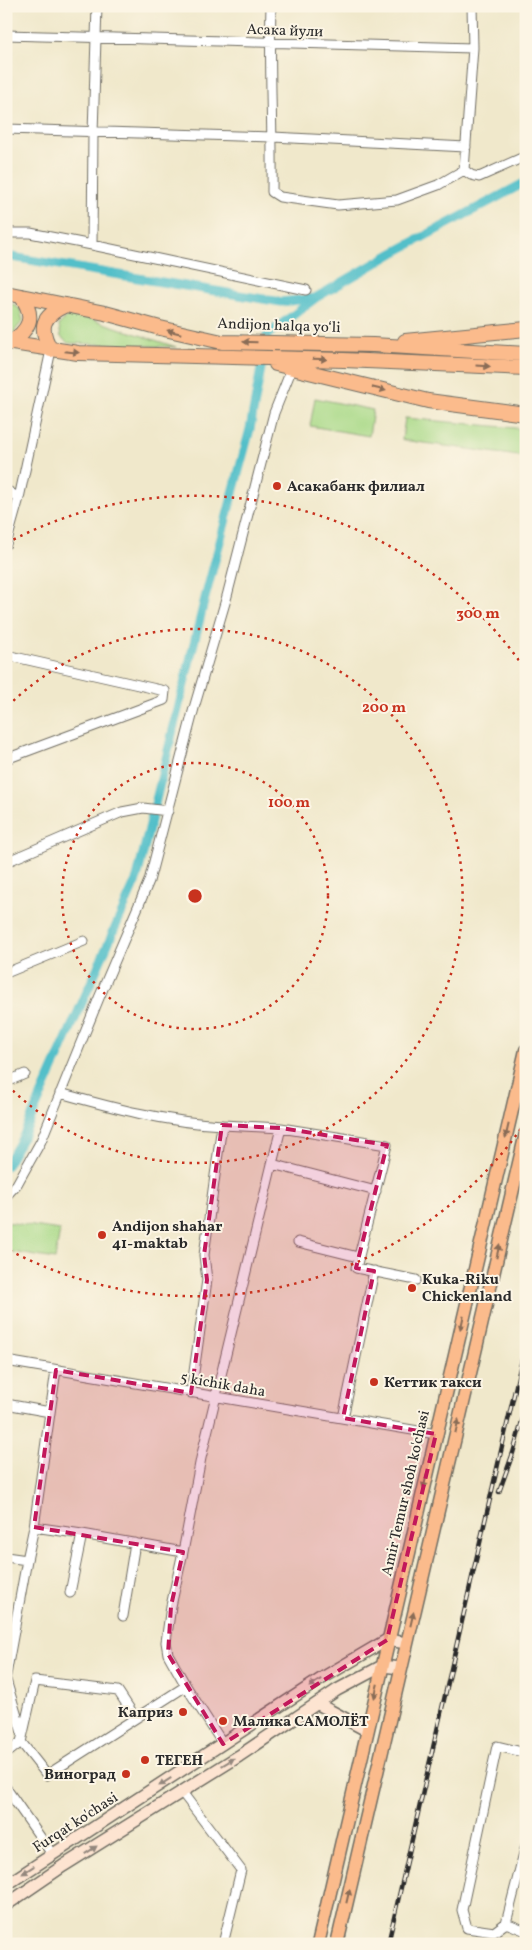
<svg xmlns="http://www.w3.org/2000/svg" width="532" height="1950" viewBox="0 0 532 1950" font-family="Vollkorn,serif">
  <rect width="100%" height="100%" fill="#fcf5e5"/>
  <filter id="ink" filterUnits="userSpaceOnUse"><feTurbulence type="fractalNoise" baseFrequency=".02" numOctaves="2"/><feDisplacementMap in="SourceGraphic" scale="10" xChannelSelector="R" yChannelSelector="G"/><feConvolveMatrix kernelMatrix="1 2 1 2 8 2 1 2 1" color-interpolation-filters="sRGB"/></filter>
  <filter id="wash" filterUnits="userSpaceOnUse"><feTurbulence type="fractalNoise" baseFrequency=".0096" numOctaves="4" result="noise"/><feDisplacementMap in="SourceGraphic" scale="20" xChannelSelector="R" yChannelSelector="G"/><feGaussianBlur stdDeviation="1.12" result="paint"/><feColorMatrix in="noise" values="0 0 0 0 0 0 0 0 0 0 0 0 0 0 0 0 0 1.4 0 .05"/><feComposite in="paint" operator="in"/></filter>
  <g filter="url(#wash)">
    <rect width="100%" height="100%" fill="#f0e8cb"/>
    <path fill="#a8d987" stroke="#6a8259" d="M6,304h7l7,5 3,12 -11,13h-6z
      M76,314l100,33 -108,-4 -7,-6 -2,-12 9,-10z
      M315,398l58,12 -4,26 -59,-10z
      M405,418l121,11v28l-124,-17z
      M6,1222l54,8 -5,29 -49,-8z"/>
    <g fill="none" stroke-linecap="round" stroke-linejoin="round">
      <path stroke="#52bfc9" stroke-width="9" d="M6,256l275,46 34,-4
        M6,1166l17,-29 114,-259 68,-280 45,-169 17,-94 50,-38 76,-44 133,-71"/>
    </g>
  </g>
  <g filter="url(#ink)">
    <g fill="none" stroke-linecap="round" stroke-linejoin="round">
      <defs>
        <path id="minor" d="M271,6c-2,62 2,124 1,186l8,5 58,8 59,-5 41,-15 26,-15
          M472,6l1,42
          M6,35l467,13 -9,122 7,5 8,2 47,-21
          M6,129l267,8 193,10
          M6,233h24l62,12 214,45
          M92,245l1,-112 4,-127
          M6,490l13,8
          M6,544l13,-46 32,-148
          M6,655l159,36 -1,9 -158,59
          M6,862l116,-50 21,-4 25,3
          M6,973l78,-32
          M6,1082l19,-8
          M60,1093c53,15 106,29 162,32
          M281,1128l-9,36 104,27
          M6,1196l11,-12 24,-43 58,-143 50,-117 45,-173 33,-112 47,-183 18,-45
          M298,1242l60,15
          M6,1361l430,73
          M191,1393l16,-113 -3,-25 18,-130 59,3 106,17 -31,123 60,12
          M6,1404l44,8
          M343,1418l31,-147
          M34,1527l22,-157
          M6,1557l21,3 7,-33 48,7 101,18
          M70,1593l12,-59
          M123,1616l12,-73
          M6,1675l21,-115
          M6,1680l16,53
          M21,1742l26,33 139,-89
          M223,1744l-37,-58 -18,-32 -2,-12 5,-36 12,-54 18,-94 71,-294
          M526,1753l-29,-7 -35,164 5,18 27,4 12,-9 20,-78
          M6,1754l15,-12 14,-61 83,10 17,26
          M6,1788l46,66
          M181,1791l60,79 -18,74
          M506,1923l20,8"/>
        <path id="secondary" d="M318,1704l48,26
          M6,1885l318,-208 63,-37 20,3
          M6,1905l57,-39 176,-110 98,-66 45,-24 19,2"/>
        <path id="primary" d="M318,1944l208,-894
          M337,1944l189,-811"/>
        <path id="trunk" d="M6,293l99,20 55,15 62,14 151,3 153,9
          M405,341l121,-12
          M6,342l72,11 266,7 182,8
          M9,343c21,-13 27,-26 12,-47
          M51,350c-13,-23 -9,-34 15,-45
          M276,364l152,37 98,13"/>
      </defs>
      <use href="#minor" stroke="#706d63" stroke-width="11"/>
      <use href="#secondary" stroke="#706d63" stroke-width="14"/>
      <use href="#primary" stroke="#706d63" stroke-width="15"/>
      <use href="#trunk" stroke="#706d63" stroke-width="16"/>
      <use href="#minor" stroke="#fff" stroke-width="9"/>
      <use href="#secondary" stroke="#fde4d1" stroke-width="11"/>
      <use href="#primary" stroke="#fbbb8c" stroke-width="12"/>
      <use href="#trunk" stroke="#fbbb8c" stroke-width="14"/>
      <defs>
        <path id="rail" d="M499,1492l14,-39 13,-46
          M388,1944l138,-602"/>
      </defs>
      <use href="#rail" stroke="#2b2b2b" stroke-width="4.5"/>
      <use href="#rail" stroke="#fcf5e5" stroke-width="2.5" stroke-dasharray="8" stroke-linecap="butt"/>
    </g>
    <defs><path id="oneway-solid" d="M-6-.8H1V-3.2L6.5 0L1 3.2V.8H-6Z" transform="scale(1.25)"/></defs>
    <g fill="#896c57">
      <use href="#oneway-solid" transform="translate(174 332) rotate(-166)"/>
      <use href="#oneway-solid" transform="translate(250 342) rotate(-179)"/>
      <use href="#oneway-solid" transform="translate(72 352) rotate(6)"/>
      <use href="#oneway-solid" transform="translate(320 359) rotate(2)"/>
      <use href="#oneway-solid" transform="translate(483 366) rotate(3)"/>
      <use href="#oneway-solid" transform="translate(379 389) rotate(14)"/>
      <use href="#oneway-solid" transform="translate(507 1131) rotate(103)"/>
      <use href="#oneway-solid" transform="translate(498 1251) rotate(-77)"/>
      <use href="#oneway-solid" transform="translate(462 1323) rotate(103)"/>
      <use href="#oneway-solid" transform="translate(457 1426) rotate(-77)"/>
      <use href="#oneway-solid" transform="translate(425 1482) rotate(103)"/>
      <use href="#oneway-solid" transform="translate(412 1619) rotate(-77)"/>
      <use href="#oneway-solid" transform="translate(376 1691) rotate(104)"/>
      <use href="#oneway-solid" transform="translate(348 1896) rotate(-77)"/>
    </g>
    <g fill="#94887e">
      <use href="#oneway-solid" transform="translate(315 1683) rotate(146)"/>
      <use href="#oneway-solid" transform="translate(228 1762) rotate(-31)"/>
      <use href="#oneway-solid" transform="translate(165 1782) rotate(147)"/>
      <use href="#oneway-solid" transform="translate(91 1850) rotate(-33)"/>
      <use href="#oneway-solid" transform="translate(28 1870) rotate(146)"/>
    </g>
  </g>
  <path fill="#c2185b" fill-opacity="0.2" stroke="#c2185b" stroke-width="4" stroke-dasharray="10 6" stroke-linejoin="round" d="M222,1125l59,3 106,17 -31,123 18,3 -31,147 93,16 -49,206 -164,104 -55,-90 3,-48 12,-54 -149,-25 22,-157 135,23 16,-113 -3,-25z"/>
  <g fill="none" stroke="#c8321e" stroke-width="2.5" stroke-dasharray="2.5 5">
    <circle cx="195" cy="896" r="133"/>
    <path d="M8 706A267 267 0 1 1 8 1086"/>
    <path d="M525 1123A400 400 0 0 1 7 1249M7 543A400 400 0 0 1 525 669"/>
  </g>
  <g fill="#c8321e" stroke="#fcf5e5" stroke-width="2">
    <circle cx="277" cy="486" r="5"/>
    <circle cx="102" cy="1235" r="5"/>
    <circle cx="412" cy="1288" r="5"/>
    <circle cx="374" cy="1382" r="5"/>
    <circle cx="183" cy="1712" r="5"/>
    <circle cx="223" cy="1721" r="5"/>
    <circle cx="145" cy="1760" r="5"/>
    <circle cx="126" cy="1774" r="5"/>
  </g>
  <g text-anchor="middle" stroke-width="4" stroke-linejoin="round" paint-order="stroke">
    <g font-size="15" fill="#2b2b2b" stroke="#fcf5e5">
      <text transform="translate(285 30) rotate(2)" y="5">Асака йули</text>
      <text transform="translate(279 325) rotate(2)" y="5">Andijon halqa yo‘li</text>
      <text transform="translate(223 1384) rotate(10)" y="5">5 kichik daha</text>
      <text transform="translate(405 1493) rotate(-77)" y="5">Amir Temur shoh ko'chasi</text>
      <text transform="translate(75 1822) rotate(-33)" y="5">Furqat ko'chasi</text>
    </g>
    <g font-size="15" font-weight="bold" fill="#2b2b2b" stroke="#fcf5e5" text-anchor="start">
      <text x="287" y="491">Асакабанк филиал</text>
      <text x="112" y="1231">Andijon shahar<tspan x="112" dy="17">41-maktab</tspan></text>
      <text x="422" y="1284">Kuka-Riku<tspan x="422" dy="17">Chickenland</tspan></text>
      <text x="384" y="1387">Кеттик такси</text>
      <text x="173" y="1717" text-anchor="end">Каприз</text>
      <text x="233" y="1726">Малика САМОЛЁТ</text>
      <text x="155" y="1765">ТЕГЕН</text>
      <text x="116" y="1779" text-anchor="end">Виноград</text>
    </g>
  </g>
  <circle cx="195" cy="896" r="8" fill="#c8321e" stroke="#fcf5e5" stroke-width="2.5"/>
  <g font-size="15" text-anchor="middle" font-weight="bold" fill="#c8321e" stroke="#fcf5e5" stroke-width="4" stroke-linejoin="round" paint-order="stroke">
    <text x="478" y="618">300 m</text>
    <text x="384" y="712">200 m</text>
    <text x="289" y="807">100 m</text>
  </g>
  <rect width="532" height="1950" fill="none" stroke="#fcf5e5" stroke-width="25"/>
</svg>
